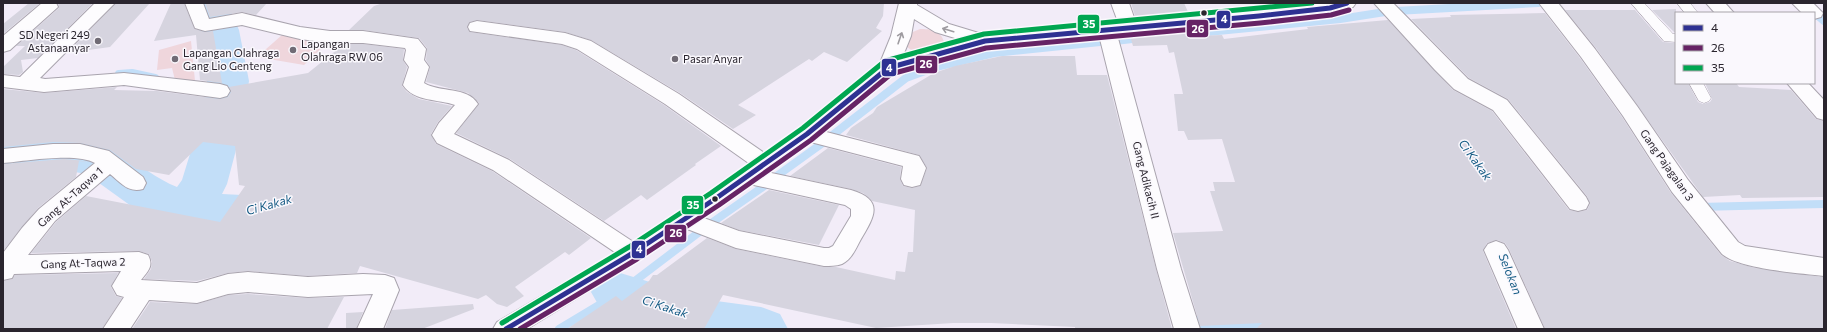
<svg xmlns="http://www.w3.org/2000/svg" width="1827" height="332" viewBox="0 0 1827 332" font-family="Commissioner,sans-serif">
  <rect width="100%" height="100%" fill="#f2ecf8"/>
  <path fill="#efd6dc" d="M920,29c10,0 21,1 24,13 -7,14 -28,14 -38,4l2,-12z
    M282,35l46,7 -24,23 -47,-8z
    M191,41l4,40 -12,2 -8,-3 -3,-12 -15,2 2,-20z"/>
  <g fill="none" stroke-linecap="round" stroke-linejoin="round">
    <path stroke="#c2def8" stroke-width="8" d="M1803,3l21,18
      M1396,11l142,-8
      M1187,34l153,-15 45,-7
      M1115,41l26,-3
      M119,74l13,-1 23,5
      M830,137l76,-59 30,-11 58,-14 106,-11
      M774,178l50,-36
      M1699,207l125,-3
      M710,224l57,-40
      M559,329l60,-36 83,-63"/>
    <path fill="#c2def8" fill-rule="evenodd" d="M189,3h38l12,27 10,51 -8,50 -14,53 -5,10 20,1 46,-12 17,5 7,12 -7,12 -63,19 -56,-5 -55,-20 -43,-31c-27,-9 -57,-4 -85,-1v-32c39,-3 83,-8 118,11 19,11 35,26 56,34l5,-7 15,-49 10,-50 -8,-51z
      M1276,268l18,6 8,14 -8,14 -37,27h-67l8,-15 60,-40z
      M617,272l92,28 52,7 19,7 8,15h-120l-69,-23 -8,-14 8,-14z"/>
  </g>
  <path fill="#d6d4df" d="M29,3h11l-37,31v-10z
    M58,3h35l-55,55 -17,2 2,12 -4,3 -16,-1v-7l22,-21h-9l43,-38z
    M116,3h34l-40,44 -43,6z
    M171,3h13l11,26 10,3 8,-1 9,52 -22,-3 -4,-45 -42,6z
    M205,3h62l-11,12 -14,-3 -32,5z
    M383,3h501l-1,13 -7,12 6,3 -35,31 -23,-10 -12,9 -3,-2 -71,46 18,10 -23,14 -53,-36 -89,-53 -26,-8 -88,-12 -7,2 -3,6 3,4 92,13 14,5 88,55 57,41 -26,18 1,1 -49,35 -6,-5 -37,26 -94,-62 -54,-26 23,-30 -11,-10 -42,-11 4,-15 -4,-7 1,-12 -8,-10 -56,-8h-14l25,-24z
    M1131,3h53l5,11 -53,5z
    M1676,9v23h-2l-22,-22z
    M1565,10h70l28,32 13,1v40h12l10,19 5,2 7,-2 2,-3 -7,-16h31l3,4 52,3 25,29 8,2v76l-82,1 -2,-3 -37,2 -107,-149z
    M1545,13l35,45 42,59 49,76 50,62 9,6 25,7 69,9v52h-279l-36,-80 -4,-6 -8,-3 -10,3 -4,8 33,78h-260l6,-6 -62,3 -27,-93 50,-2 -13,-40h5l-2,-9h22l-13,-43 -34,1 -4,-9h-6l-4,-37h9l-9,-42 -5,1 -2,-8 -34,1 -3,-10 7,-2 59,-6 3,8 23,-1 2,4 84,-10 -1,-2 81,-7 65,70 39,21 77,99 9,2 9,-2 3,-6 -3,-8 -79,-97 -39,-21 -58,-59 40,-2 -1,-2z
    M344,44h19l41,5 -1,11 4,7 -5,19 5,6 12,7 33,7 -14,16 -7,12 5,10 56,27 99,67 -22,17 -4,-3 -50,35 9,9 -17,11 -10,-3 -11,-9 -8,4 -118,-33 -3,7 -49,3 -60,-5 -20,2 -31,8 -53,-2 7,-10 1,-7 -3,-8 -10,-3 -108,2 25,-31 30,-26 134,26 25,-36 -6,-1 -4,-39 -32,-4 -34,33 -33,-6 -26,-19 -30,-7 -27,-1 -50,5v-58l41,4 73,-6 -3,3 43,1 63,8 8,-2 3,-5 -2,-5 79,-14z
    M1002,56h73l2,19h30l49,194 16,60h-97v-2l-84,-4h-38l-77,5 -153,-33 -19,34h-137l49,-33 6,5 27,-20 4,-6h4l50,-37 29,11 88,18h12l59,13 1,-9 9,1 3,-20h5l2,-42 -43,-9 -9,-8 -12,-4 -61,-13 38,-28 73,19 -1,12 3,7 9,2 8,-2 7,-18 -8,-13 -73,-20 5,-7 22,-15 4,-6 57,-34 21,-7z
    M64,159l12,1 13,2 -10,-1 -3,16 -38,31 -35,43v-87z
    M769,190l70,15 -20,40 -80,-15 -18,-7z
    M118,273l-7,14 5,9 6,2 -20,31h-99v-48l9,-2 3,-4z
    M248,294l60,4 36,-1 -17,32h-195l18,-27 47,2 31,-9z
    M473,304l1,5 -52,20h-37l7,-19z
    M363,312l-7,17h-10v-16z"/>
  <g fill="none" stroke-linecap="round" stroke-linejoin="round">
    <defs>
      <path id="lane" d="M1631,3h13l29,31h3v8l-12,-1z
        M1677,3h13l8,10h-13z
        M1689,83h14l8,15 -2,3 -5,2 -5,-2z"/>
      <path id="street" d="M42,3h14l2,4 -48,43 -7,2v-16z
        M95,3h20l-75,75 5,1 79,-6 96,11 7,2 3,5 -3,5 -7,2 -96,-13 -80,7 -41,-5v-12l17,2z
        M185,3h18l6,16 33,-6 58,14 30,4h33l55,8 8,10 -2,11 5,7 -5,16c16,10 43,3 54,21l-24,30 55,26 132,87 4,6 -4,6 -8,3 -8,-3 -132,-89 -56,-27 -5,-8 7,-12 16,-18c-16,-6 -41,-3 -52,-20l6,-18 -5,-7 2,-10 -1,-2 -42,-5h-33l-30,-4 -58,-14 -37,6 -10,-3z
        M1111,3h18l9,26 -2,4 -7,2 -7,-2z
        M1374,3h19l75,76 39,21 79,97 3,6 -3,6 -8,2 -8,-2 -77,-99 -39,-21 -19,-19z
        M1539,3h19l37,46 42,57 51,74 50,62 7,4 79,12v18c-25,-3 -85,-7 -102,-22l-50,-62 -49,-76 -42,-59z
        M1706,3h19l9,10h-19z
        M1792,3h21l10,10 -2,4 -7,2v-6h-12z
        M477,21l88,12 26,8 88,53 94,65 3,5 -3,5 -8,3 -8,-3 -92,-65 -88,-55 -15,-5 -92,-13 -2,-4 2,-4z
        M1107,25l7,2 2,4 65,238 19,60h-26l-17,-60 -59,-238 2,-4z
        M1787,83h21l16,17v20l-7,-2z
        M807,127l112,29 7,12 -6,17 -8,2 -8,-2 -3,-6 2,-13 -104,-27 -3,-5 3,-5z
        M53,144h27l29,7 34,26 3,6 -3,6c-15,4 -22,-6 -33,-15l-55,47 -27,34 111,-3 9,3c6,11 0,16 -7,25l56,3 31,-9 20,-2 60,5 55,-3 22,1 9,3 5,12 -16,39h-26l16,-35 -65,3 -60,-5 -20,2 -31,9 -48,-3 -19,29h-27l21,-32 -7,-2 -5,-9 9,-15 -107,3 -2,4 -9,2v-27l19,-25 17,-19 56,-46c-18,-11 -70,-2 -92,0v-14z
        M748,168l103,22c34,10 23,27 10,49 -5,9 -9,20 -19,25 -6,2 -12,2 -18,2l-88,-18 -59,-23 -4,-6 4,-6 8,-2 54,20 85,17h5l4,-2 18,-30v-7l-6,-4 -105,-23 -3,-6 3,-6z
        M1496,241l8,3 4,6 36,79h-26l-34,-79 4,-6z"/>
      <path id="secondary" d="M899,3h18v2l32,19 43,13 3,4 -3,4 -7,2 -7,-2 -43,-13 -21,-13 -3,17 -13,32 -3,4 -7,2 -7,-2 -3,-4 13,-32z"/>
      <path id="primary" d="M1325,3h31l-3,4 -23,7 -344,33 -91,25 -80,67 -92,66 -82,54 -114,70h-34l4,-7 128,-75 82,-54 92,-64 82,-65 104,-29z"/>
    </defs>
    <use href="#lane" stroke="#a9a4ae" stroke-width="1"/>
    <use href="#street" stroke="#a9a4ae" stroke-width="2"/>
    <use href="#secondary" stroke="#a9a4ae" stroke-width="2"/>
    <use href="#primary" stroke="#a9a4ae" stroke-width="2"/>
    <use href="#lane" fill="#fdfcfe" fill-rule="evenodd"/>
    <use href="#street" fill="#fdfcfe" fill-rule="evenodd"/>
    <use href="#secondary" fill="#fdfcfe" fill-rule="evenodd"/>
    <use href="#primary" fill="#fdfcfe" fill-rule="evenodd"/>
    <defs>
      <path id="bus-1" d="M506,329l127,-76 82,-54 92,-65 81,-66 97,-27 274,-25 71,-8 17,-5"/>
      <path id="bus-2" d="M520,329l117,-70 82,-54 92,-65 80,-66 95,-26 274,-25 71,-8 18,-5"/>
      <path id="bus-3" d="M502,323l127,-76 82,-54 92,-65 82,-67 99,-27 328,-31"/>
    </defs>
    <use href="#bus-1" stroke="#faf8fd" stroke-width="8"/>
    <use href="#bus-2" stroke="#faf8fd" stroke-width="8"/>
    <use href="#bus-3" stroke="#faf8fd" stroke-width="8"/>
    <use href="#bus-1" stroke="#2e3192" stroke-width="5"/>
    <use href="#bus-2" stroke="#662365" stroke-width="5"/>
    <use href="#bus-3" stroke="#00a651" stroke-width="5"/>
  </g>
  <defs><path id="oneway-shaft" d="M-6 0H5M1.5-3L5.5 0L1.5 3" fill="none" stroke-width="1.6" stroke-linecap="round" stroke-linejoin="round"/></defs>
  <g stroke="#9e9ba0">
    <use href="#oneway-shaft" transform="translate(948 30) rotate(-163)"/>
    <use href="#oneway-shaft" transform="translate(900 38) rotate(-71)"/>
  </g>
  <g fill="#2a252e" stroke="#faf8fd" stroke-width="1.5">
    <circle cx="1204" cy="13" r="3.5"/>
    <circle cx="715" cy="199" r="3.5"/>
  </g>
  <g fill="#706b75" stroke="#faf8fd" stroke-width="1.5">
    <circle cx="98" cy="41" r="4"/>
    <circle cx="293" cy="50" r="4"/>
    <circle cx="175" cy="59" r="4"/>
    <circle cx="675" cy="59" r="4"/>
  </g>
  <g text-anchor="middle" stroke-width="3" stroke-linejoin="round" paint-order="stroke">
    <g font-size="11" fill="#2a252e" stroke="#faf8fd" text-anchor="start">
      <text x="90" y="39" text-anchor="end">SD Negeri 249<tspan x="90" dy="13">Astanaanyar</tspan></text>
      <text x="301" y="48">Lapangan<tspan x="301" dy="13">Olahraga RW 06</tspan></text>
      <text x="183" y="57">Lapangan Olahraga<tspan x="183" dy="13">Gang Lio Genteng</tspan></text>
      <text x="683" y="63">Pasar Anyar</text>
    </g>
    <g font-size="11" fill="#2a252e" stroke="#faf8fd">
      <text transform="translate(1667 165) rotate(55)" y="4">Gang Pajagalan 3</text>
      <text transform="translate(1146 180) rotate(76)" y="4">Gang Adikacih II</text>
      <text transform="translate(70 197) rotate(-42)" y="4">Gang At-Taqwa 1</text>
      <text transform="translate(83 263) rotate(-2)" y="4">Gang At-Taqwa 2</text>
    </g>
    <g font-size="12" font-style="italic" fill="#155b84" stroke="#faf8fd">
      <text transform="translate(1475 160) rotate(54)" y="4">Ci Kakak</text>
      <text transform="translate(269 205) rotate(-16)" y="4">Ci Kakak</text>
      <text transform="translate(1510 274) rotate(68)" y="4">Selokan</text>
      <text transform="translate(665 307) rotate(18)" y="4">Ci Kakak</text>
    </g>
  </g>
  <g stroke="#faf8fd" stroke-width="1.5">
    <rect x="1216" y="10" width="15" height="19" rx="4" fill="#2e3192"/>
    <rect x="1077" y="14" width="23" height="20" rx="4" fill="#00a651"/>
    <rect x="1186" y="19" width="23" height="19" rx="4" fill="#662365"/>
    <rect x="915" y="55" width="23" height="19" rx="4" fill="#662365"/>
    <rect x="881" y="58" width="16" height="19" rx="4" fill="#2e3192"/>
    <rect x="681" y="195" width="23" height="20" rx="4" fill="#00a651"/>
    <rect x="664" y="224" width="23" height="19" rx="4" fill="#662365"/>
    <rect x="631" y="240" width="15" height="19" rx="4" fill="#2e3192"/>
  </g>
  <g font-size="11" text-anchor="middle" font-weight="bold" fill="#fff">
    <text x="1224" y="23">4</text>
    <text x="1089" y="28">35</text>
    <text x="1198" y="33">26</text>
    <text x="926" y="68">26</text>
    <text x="889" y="72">4</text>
    <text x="693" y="209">35</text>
    <text x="676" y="237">26</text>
    <text x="639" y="253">4</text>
  </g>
  <rect width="1827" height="332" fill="none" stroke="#2a252e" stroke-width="8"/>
  <rect x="1675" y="12" width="140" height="72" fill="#faf8fd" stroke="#a7a4aa"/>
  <rect x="1683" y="25" width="20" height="6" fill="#2e3192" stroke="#a7a4aa"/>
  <text x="1711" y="32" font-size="12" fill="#2a252e">4</text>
  <rect x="1683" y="45" width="20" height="6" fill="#662365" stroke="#a7a4aa"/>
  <text x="1711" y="52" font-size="12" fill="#2a252e">26</text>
  <rect x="1683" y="65" width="20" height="6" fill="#00a651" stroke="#a7a4aa"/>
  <text x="1711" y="72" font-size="12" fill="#2a252e">35</text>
</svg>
